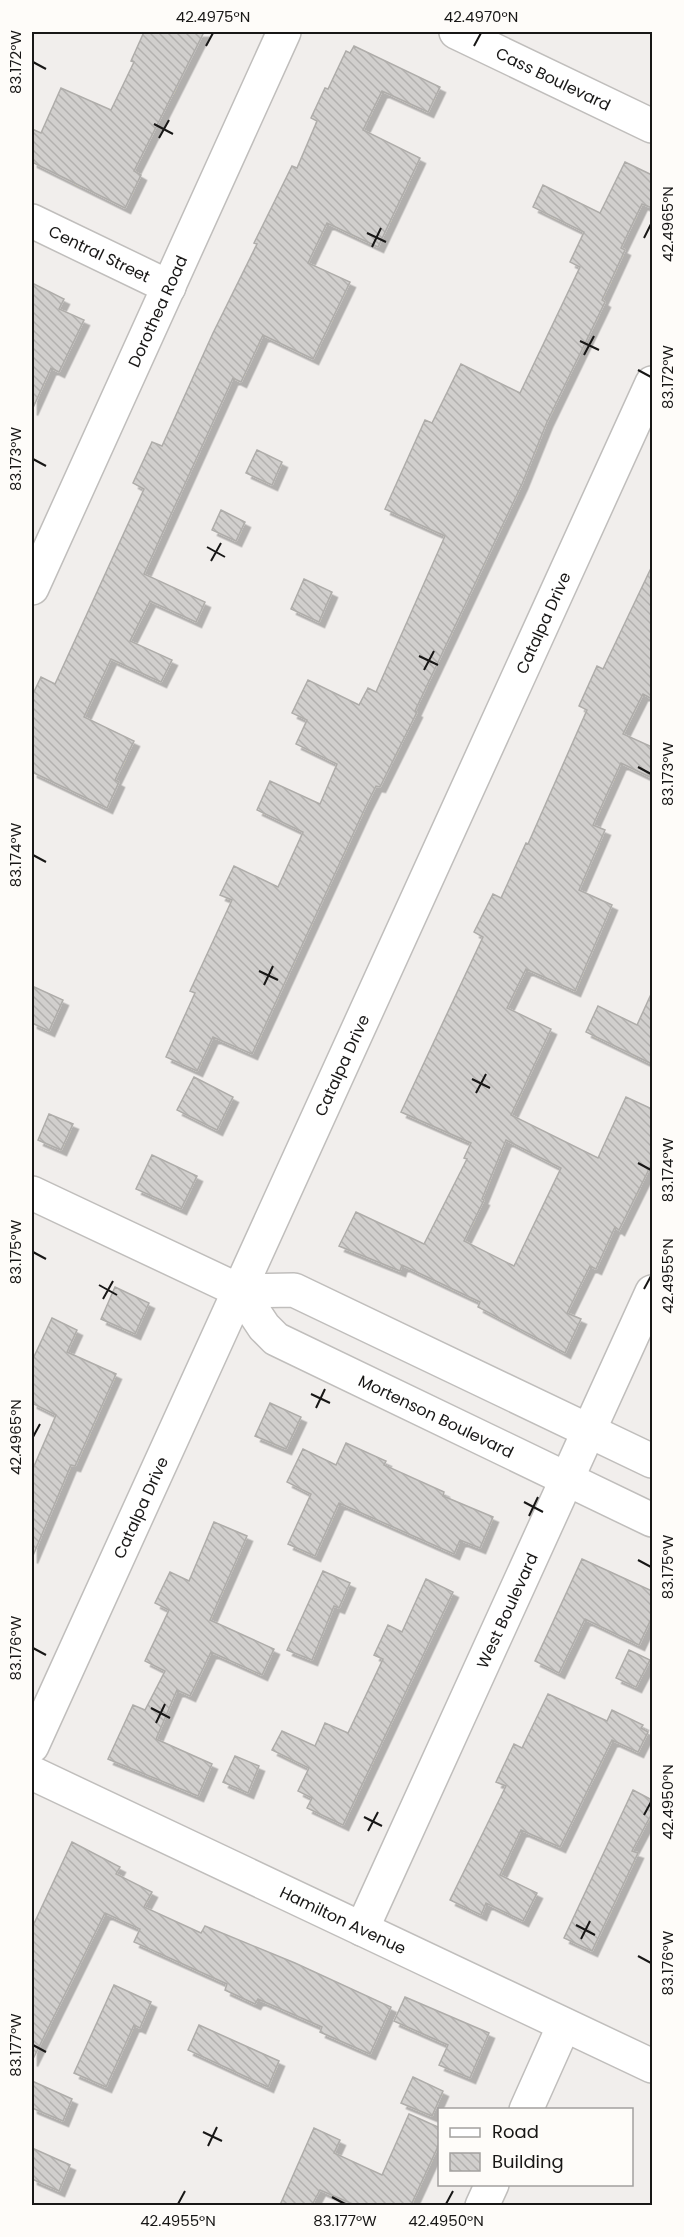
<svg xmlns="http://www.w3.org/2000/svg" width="684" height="2237" viewBox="0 0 684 2237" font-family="Poppins,sans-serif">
  <defs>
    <pattern id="building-back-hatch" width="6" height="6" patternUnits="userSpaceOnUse" patternTransform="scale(1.5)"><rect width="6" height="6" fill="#d1cfcd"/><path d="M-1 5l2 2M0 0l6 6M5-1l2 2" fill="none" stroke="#b3b1af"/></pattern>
    <filter id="shadow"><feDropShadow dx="5.5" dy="5.5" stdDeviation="0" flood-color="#0004"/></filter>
  </defs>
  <rect width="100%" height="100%" fill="#f1eeec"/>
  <path fill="url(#building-back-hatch)" stroke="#afadaa" stroke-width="1.5" fill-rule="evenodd" filter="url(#shadow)" d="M144,32h60l-70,139 7,4 -16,33 -93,-46v-33l9,4 20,-45 50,22 23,-48 -3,-1z
    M354,46l86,41 -12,25 -46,-21 -19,39 57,28 -42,89 -51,-24 -19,40 42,19 -37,77 -50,-24 -22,47 -8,-4 -89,196 61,28 -9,20 -46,-21 -20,40 42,19 -11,22 -50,-23 -27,58 50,24 -19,39 4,2 -12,26 -75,-36v-76l9,-19 14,7 89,-195 -11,-6 19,-41 10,4 51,-113 44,-89 -3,-1 38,-77 5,2 20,-47 -6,-3 14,-30 3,1 18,-38 4,2z
    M625,162l27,13v33l-10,-4 -21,44 4,2 -23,50 3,2 -58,120 -25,62 -107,227 2,1 -37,75 -4,-1 -10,20 -114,248 -39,-17 -16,34 -31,-14 29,-64 -5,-2 42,-91 -12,-5 14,-29 44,21 25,-55 -46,-22 13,-29 50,23 17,-40 -41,-20 11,-24 -15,-7 16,-33 51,25 9,-17 8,4 69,-156 -60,-27 40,-89 7,3 29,-59 59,29 60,-126 -10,-5 14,-30 -51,-25 10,-22 57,28z
    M32,283l32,16 -5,10 25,11 -25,52 -8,-4 -19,42z
    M257,450l25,12 -10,23 -26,-12z
    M221,510l24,12 -9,19 -24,-11z
    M652,566v133l-9,-5 -20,40 29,13v31l-31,-15 -28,62 12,5 -26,60 33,15 -37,86 -49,-22 -19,39 44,21 -40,86 87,43 28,-61 26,12v54l-33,67 -4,-3 -19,42 -6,-3 -23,47 14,6 -16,34 -87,-46 2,-5 -78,-37 -2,6 -61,-25 17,-34 68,32 43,-85 -3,-1 7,-15 -70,-31 82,-175 -9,-5 19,-38 8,4 25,-55 2,1 59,-134 -8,-4 18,-40 6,3zM506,1140l55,28 -47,98 -50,-25 20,-41 -2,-1z
    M304,579l28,13 -13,30 -28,-13z
    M32,986l31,14 -14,31 -17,-8z
    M652,992v72l-66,-32 12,-26 39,19z
    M194,1077l39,20 -16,33 -40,-20z
    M49,1114l24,10 -12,26 -23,-10z
    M152,1155l45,21 -16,33 -45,-20z
    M115,1287l34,16 -14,31 -34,-15z
    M52,1318l25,12 -10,22 49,22 -41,92 -4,-1 -39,93v-87l24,-56 -24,-12v-42z
    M270,1403l31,14 -15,32 -31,-13z
    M346,1443l40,18 -2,4 60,27 -1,4 50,21 -13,31 -20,-8 -6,14 -115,-51 -24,53 -27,-12 23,-50 -24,-12 16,-33 33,16z
    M214,1522l33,14 -37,84 64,29 -12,26 -51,-23 -21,44 -13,-6 -21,49 56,25 -14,32 -90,-37 25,-54 12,5 20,-39 -20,-10 24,-51 -14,-7 15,-31 19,9z
    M582,1559l70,32v26l-13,28 -54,-26 -26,54 -24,-12z
    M323,1571l27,12 -11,25 -5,-2 -22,54 -25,-10z
    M426,1579l27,13 -110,233 -36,-17 5,-10 -14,-7 11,-23 -37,-18 10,-19 33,15 10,-23 23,10 35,-74 -9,-4 14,-30 14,7z
    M629,1650l21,10 -14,27 -20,-9z
    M548,1694l59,27 5,-11 31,15 -2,3 7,4 -10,20 -26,-12 -52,107 -39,-17 -21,45 37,18 -14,28 -37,-18 -5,12 -31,-15 56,-114 -10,-4 18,-38 8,4z
    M235,1756l24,10 -11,27 -25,-11z
    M633,1790l19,10v13l-20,38 6,2 -46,98 -28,-13z
    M72,1842l48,25 -4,7 36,18 -8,15 57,26 4,-7 90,37 96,44 -21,47 -50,-22 2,-5 -64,-28 -3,5 -30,-14 2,-6 -93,-42 6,-13 -35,-16 -73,148v-133z
    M114,1985l37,17 -11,26 -6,-3 -28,62 -32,-14z
    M405,1997l84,36 -19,45 -31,-13 9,-20 -54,-24z
    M199,2025l80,36 -11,26 -80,-37z
    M413,2077l30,14 -11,25 -31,-13z
    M32,2081l40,18 -9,22 -31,-13z
    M409,2114l31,14v14l-29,63h-56l-35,-15 -8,15h-32l34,-77 26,12 -6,13 48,22z
    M32,2148l38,17 -11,26 -27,-12z"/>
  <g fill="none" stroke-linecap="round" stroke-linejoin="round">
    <defs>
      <g id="minor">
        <path id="s1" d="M456,32l196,94"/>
        <path id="s2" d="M32,221l137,66"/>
        <path id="s3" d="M32,588l252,-556"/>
        <path d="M32,1193l208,98 54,-1 358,171"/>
        <path id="s4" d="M240,1291l24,36 12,12 376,181"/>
        <path id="s5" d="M32,1746l620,-1363"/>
        <path id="s6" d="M32,1773l620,293"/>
        <path id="s7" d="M362,1929l290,-637"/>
        <path d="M526,2110l38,-85"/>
        <path d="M482,2206l10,-22"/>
      </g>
    </defs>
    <use href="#minor" stroke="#c0bebc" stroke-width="36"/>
    <use href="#minor" stroke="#fff" stroke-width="33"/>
  </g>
  <path fill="none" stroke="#181716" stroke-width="2" d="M206,46l7,-13M474,46l7,-13M33,62l13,7M154,124l19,10M159,138l10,-18M367,233l19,9M644,238l7,-14M372,247l9,-19M580,341l19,9M584,355l10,-19M638,370l13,7M33,459l13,7M207,547l18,10M211,561l10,-18M419,656l19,9M424,670l10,-19M638,767l13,7M33,855l13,7M259,971l19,9M264,985l9,-19M472,1079l18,9M476,1093l10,-19M638,1163l13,7M33,1252l13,7M99,1285l18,10M644,1289l7,-13M103,1299l10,-18M311,1394l19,9M316,1408l9,-19M33,1437l7,-13M524,1502l19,10M529,1516l9,-19M638,1560l13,7M33,1648l13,7M151,1708l19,10M156,1723l9,-19M644,1815l7,-13M364,1817l18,9M368,1831l10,-19M576,1925l19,10M581,1939l9,-18M638,1956l13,7M33,2045l13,7M203,2132l19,9M208,2146l9,-19M332,2197l13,7M178,2204l7,-13M446,2204l7,-13"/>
  <g text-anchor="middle" stroke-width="6" stroke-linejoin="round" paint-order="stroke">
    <g font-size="16" fill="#181716" stroke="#fefcf9">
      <text dy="6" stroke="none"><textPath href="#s1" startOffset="108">Cass Boulevard</textPath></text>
      <text dy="6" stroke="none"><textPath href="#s2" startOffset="75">Central Street</textPath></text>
      <text dy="6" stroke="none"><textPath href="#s3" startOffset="304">Dorothea Road</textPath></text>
      <text dy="6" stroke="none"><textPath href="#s5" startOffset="1234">Catalpa Drive</textPath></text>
      <text dy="6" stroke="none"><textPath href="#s5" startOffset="748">Catalpa Drive</textPath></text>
      <text dy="6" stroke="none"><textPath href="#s4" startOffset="238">Mortenson Boulevard</textPath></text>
      <text dy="6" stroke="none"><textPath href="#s5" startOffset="262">Catalpa Drive</textPath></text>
      <text dy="6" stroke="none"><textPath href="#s7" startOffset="350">West Boulevard</textPath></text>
      <text dy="6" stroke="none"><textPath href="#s6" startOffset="344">Hamilton Avenue</textPath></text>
    </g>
  </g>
  <rect width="684" height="2237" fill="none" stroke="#fefcf9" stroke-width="66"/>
  <rect x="438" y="2108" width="195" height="78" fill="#fefcf9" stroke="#a2a09e" stroke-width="1.5"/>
  <rect x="450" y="2128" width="30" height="9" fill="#ffffff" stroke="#a2a09e" stroke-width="1.5"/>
  <text x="492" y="2138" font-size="18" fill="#181716">Road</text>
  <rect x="450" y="2153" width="30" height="18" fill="url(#building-back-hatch)" stroke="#a2a09e" stroke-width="1.5"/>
  <text x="492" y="2168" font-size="18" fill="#181716">Building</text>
  <rect x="33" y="33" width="618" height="2171" fill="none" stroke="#181716" stroke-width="2"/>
  <g font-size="15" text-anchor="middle" fill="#181716">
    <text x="213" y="22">42.4975°N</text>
    <text x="481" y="22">42.4970°N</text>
    <text transform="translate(16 62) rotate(-90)" y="5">83.172°W</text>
    <text transform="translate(668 224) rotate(-90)" y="5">42.4965°N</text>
    <text transform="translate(668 377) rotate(-90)" y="5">83.172°W</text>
    <text transform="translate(16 459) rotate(-90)" y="5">83.173°W</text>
    <text transform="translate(668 774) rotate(-90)" y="5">83.173°W</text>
    <text transform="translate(16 855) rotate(-90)" y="5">83.174°W</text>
    <text transform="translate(668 1170) rotate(-90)" y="5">83.174°W</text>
    <text transform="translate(16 1252) rotate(-90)" y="5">83.175°W</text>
    <text transform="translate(668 1276) rotate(-90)" y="5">42.4955°N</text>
    <text transform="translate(16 1437) rotate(-90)" y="5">42.4965°N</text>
    <text transform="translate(668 1567) rotate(-90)" y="5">83.175°W</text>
    <text transform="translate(16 1648) rotate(-90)" y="5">83.176°W</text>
    <text transform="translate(668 1802) rotate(-90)" y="5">42.4950°N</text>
    <text transform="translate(668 1963) rotate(-90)" y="5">83.176°W</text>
    <text transform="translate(16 2045) rotate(-90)" y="5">83.177°W</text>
    <text x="178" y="2226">42.4955°N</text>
    <text x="345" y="2226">83.177°W</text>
    <text x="446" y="2226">42.4950°N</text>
  </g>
</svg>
